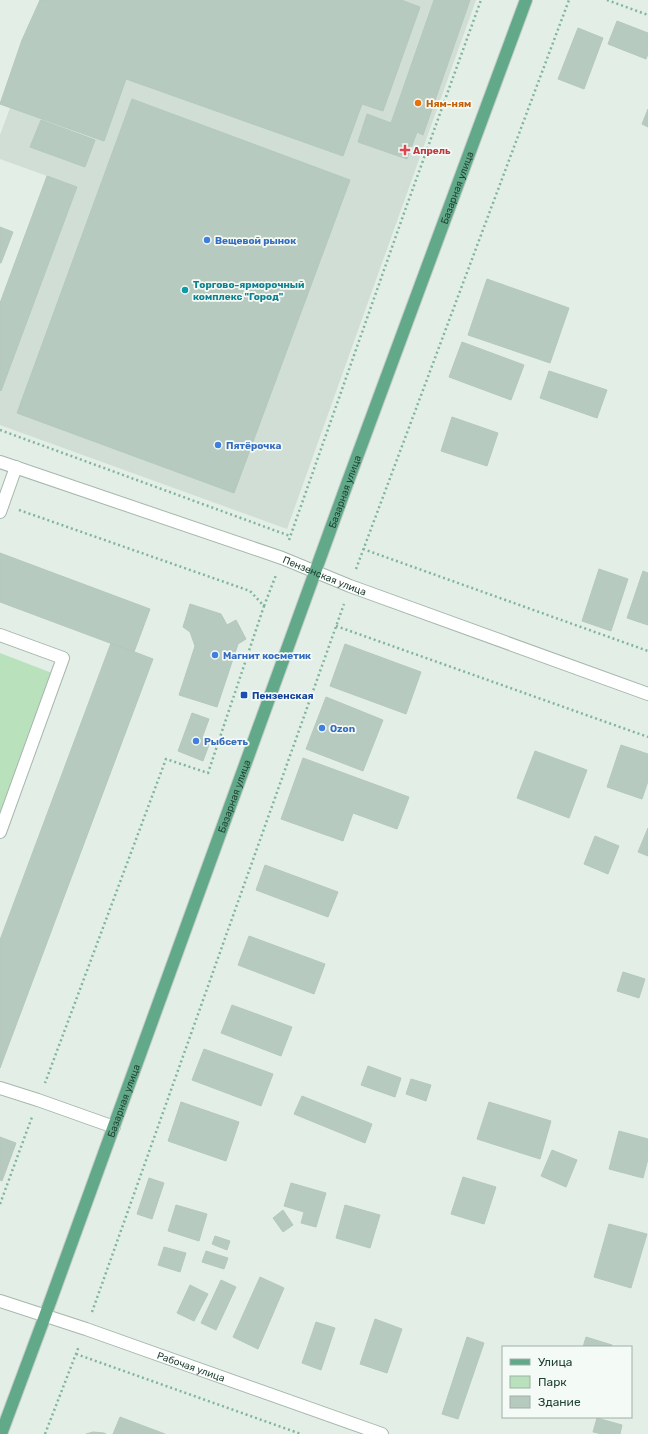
<svg xmlns="http://www.w3.org/2000/svg" width="648" height="1434" viewBox="0 0 648 1434" font-family="Rubik,sans-serif">
  <rect width="100%" height="100%" fill="#e3eee7"/>
  <path fill="#d0ded5" d="M40,0h436l-189,529 -287,-104v-122l47,-127 -47,-17v-24l10,-27 -10,-4v-1l22,-63z"/>
  <path fill="#b9e2bc" d="M0,653l52,20 -52,144z"/>
  <path fill="#b7cabf" stroke="#b4c9bc" d="M40,0h361l19,7 -37,104 -21,-7 -19,52 -217,-77 -22,62 -104,-37 22,-64z
    M434,0h36l-47,135 -6,-3 -10,27 -49,-17 9,-28 24,9z
    M617,21l31,12v21l-2,5 -38,-15z
    M578,28l25,10 -19,51 -26,-10z
    M132,99l218,81 -116,313 -217,-80z
    M648,109v18l-6,-3z
    M41,120l54,20 -10,27 -55,-20z
    M47,176l30,11 -76,204 -1,-1v-87z
    M0,227l13,5 -12,31h-1z
    M487,279l82,29 -19,55 -82,-28z
    M462,342l62,23 -13,35 -62,-23z
    M549,371l58,19 -10,28 -57,-20z
    M452,417l46,16 -11,33 -46,-15z
    M0,553l150,56 -16,43 -134,-50z
    M599,569l29,10 -17,52 -29,-10z
    M643,571l5,2v52l-21,-7z
    M190,604l31,10 6,11 9,-5 10,19 -8,5 -21,63 -38,-12 16,-49 -5,-14 -7,-5z
    M111,643l42,16 -153,409v-128z
    M345,644l76,28 -15,42 -76,-28z
    M326,697l57,23 -20,51 -57,-22z
    M192,713l17,6 -7,19 8,4 -7,19 -25,-10z
    M621,745l27,9v27l-6,18 -35,-12z
    M535,751l52,19 -18,48 -52,-20z
    M303,758l106,39 -12,32 -44,-16 -10,28 -62,-22z
    M648,828v28l-10,-4z
    M595,836l24,10 -11,28 -24,-10z
    M265,865l73,27 -10,25 -72,-27z
    M249,936l76,28 -11,30 -76,-29z
    M623,972l22,7 -6,19 -22,-7z
    M232,1005l60,22 -11,29 -60,-23z
    M204,1049l69,25 -12,32 -69,-26z
    M368,1066l33,12 -6,19 -34,-12z
    M411,1079l20,6 -5,16 -20,-7z
    M302,1096l70,28 -7,19 -71,-29z
    M181,1102l58,20 -13,39 -58,-20z
    M489,1102l62,19 -11,38 -63,-20z
    M619,1131l29,8v20l-5,19 -34,-9z
    M0,1137l16,6 -14,38 -2,-1z
    M552,1150l25,10 -11,27 -25,-11z
    M463,1177l33,10 -12,37 -33,-10z
    M149,1178l15,5 -12,36 -15,-5z
    M291,1183l35,10 -10,34 -15,-4 3,-11 -20,-6z
    M176,1205l31,9 -8,27 -31,-10z
    M345,1205l35,10 -10,33 -34,-10z
    M283,1210l10,15 -10,7 -10,-14z
    M609,1224l38,10 -16,54 -37,-11z
    M215,1236l15,5 -3,9 -15,-6z
    M164,1247l22,6 -6,19 -22,-7z
    M206,1251l22,7 -4,11 -22,-7z
    M260,1277l24,11 -26,61 -25,-12z
    M221,1280l15,7 -20,43 -15,-7z
    M190,1285l18,9 -14,27 -17,-8z
    M375,1319l27,10 -15,44 -27,-9z
    M316,1322l19,6 -14,42 -19,-7z
    M467,1337l17,6 -26,76 -16,-5z
    M586,1337l26,8v2h-29z
    M120,1417l45,17h-52z
    M597,1418l25,7 -2,9h-18l-9,-2z
    M93,1432l11,1 2,1h-20z"/>
  <g fill="none" stroke-linecap="round" stroke-linejoin="round">
    <defs>
      <g id="minor">
        <path id="s1" d="M0,462l282,96 68,28 298,108"/>
        <path d="M0,512l16,-45"/>
        <path d="M0,635l63,23 -63,174"/>
        <path d="M0,1088l38,12 76,27"/>
        <path id="s2" d="M0,1301l86,28 296,105"/>
      </g>
      <g id="major">
        <path id="s3" d="M1,1434l44,-118 302,-832 179,-484"/>
      </g>
    </defs>
    <use href="#minor" stroke="#a5b7ad" stroke-width="14"/>
    <use href="#major" stroke="#c1cac6" stroke-width="14"/>
    <path stroke="#7fb69a" stroke-width="2.5" stroke-dasharray="2 3" stroke-linecap="butt" d="M607,0l41,15
      M0,430l290,106
      M19,510l231,81 14,15 -56,167 -42,-14 -121,324
      M289,540l114,-324 78,-216
      M363,549l285,102
      M356,569l213,-569
      M264,606l12,-31
      M336,626l312,111
      M0,1204l32,-87
      M92,1312l252,-708
      M76,1354l225,80
      M45,1434l34,-88"/>
    <use href="#minor" stroke="#fff" stroke-width="12"/>
    <use href="#major" stroke="#62a98a" stroke-width="12"/>
  </g>
  <circle fill="#e8710a" stroke="#f4faf6" stroke-width="1.5" cx="418" cy="103" r="4"/>
  <path fill="#e0444e" stroke="#f4faf6" stroke-width="1.5" d="M403 144h4v4h4v4h-4v4h-4v-4h-4v-4h4z"/>
  <g fill="#3f7fe0" stroke="#f4faf6" stroke-width="1.5">
    <circle cx="207" cy="240" r="4"/>
    <circle cx="218" cy="445" r="4"/>
    <circle cx="215" cy="655" r="4"/>
    <circle cx="322" cy="728" r="4"/>
    <circle cx="196" cy="741" r="4"/>
  </g>
  <circle fill="#0f9aa8" stroke="#f4faf6" stroke-width="1.5" cx="185" cy="290" r="4"/>
  <rect fill="#1a4fb4" stroke="#f4faf6" stroke-width="1.5" x="240" y="691" width="8" height="8" rx="2"/>
  <g text-anchor="middle" stroke-width="3.5" stroke-linejoin="round" paint-order="stroke">
    <g font-size="10" font-weight="bold" fill="#c56008" stroke="#f4faf6" text-anchor="start">
      <text x="426" y="107">Ням-ням</text>
    </g>
    <g font-size="10" font-weight="bold" fill="#be3a42" stroke="#f4faf6" text-anchor="start">
      <text x="413" y="154">Апрель</text>
    </g>
    <g font-size="10" fill="#204232" stroke="#f4faf6">
      <text dy="4" stroke="none"><textPath href="#s3" startOffset="1327">Базарная улица</textPath></text>
      <text dy="4" stroke="none"><textPath href="#s3" startOffset="1003">Базарная улица</textPath></text>
      <text dy="4" stroke="none"><textPath href="#s1" startOffset="344">Пензенская улица</textPath></text>
      <text dy="4" stroke="none"><textPath href="#s3" startOffset="679">Базарная улица</textPath></text>
      <text dy="4" stroke="none"><textPath href="#s3" startOffset="355">Базарная улица</textPath></text>
      <text dy="4" stroke="none"><textPath href="#s2" startOffset="202">Рабочая улица</textPath></text>
    </g>
    <g font-size="10" font-weight="bold" fill="#366cbe" stroke="#f4faf6" text-anchor="start">
      <text x="215" y="244">Вещевой рынок</text>
      <text x="226" y="449">Пятёрочка</text>
      <text x="223" y="659">Магнит косметик</text>
      <text x="330" y="732">Ozon</text>
      <text x="204" y="745">Рыбсеть</text>
    </g>
    <g font-size="10" font-weight="bold" fill="#0d838f" stroke="#f4faf6" text-anchor="start">
      <text x="193" y="288">Торгово-ярморочный<tspan x="193" dy="12">комплекс "Город"</tspan></text>
    </g>
    <g font-size="10" font-weight="bold" fill="#164399" stroke="#f4faf6" text-anchor="start">
      <text x="252" y="699">Пензенская</text>
    </g>
  </g>
  <rect x="502" y="1346" width="130" height="72" fill="#f4faf6" stroke="#9fb0a8"/>
  <rect x="510" y="1359" width="20" height="6" fill="#62a98a" stroke="#9fb0a8"/>
  <text x="538" y="1366" font-size="12" fill="#204232">Улица</text>
  <rect x="510" y="1376" width="20" height="12" fill="#b9e2bc" stroke="#9fb0a8"/>
  <text x="538" y="1386" font-size="12" fill="#204232">Парк</text>
  <rect x="510" y="1396" width="20" height="12" fill="#b7cabf" stroke="#9fb0a8"/>
  <text x="538" y="1406" font-size="12" fill="#204232">Здание</text>
</svg>
